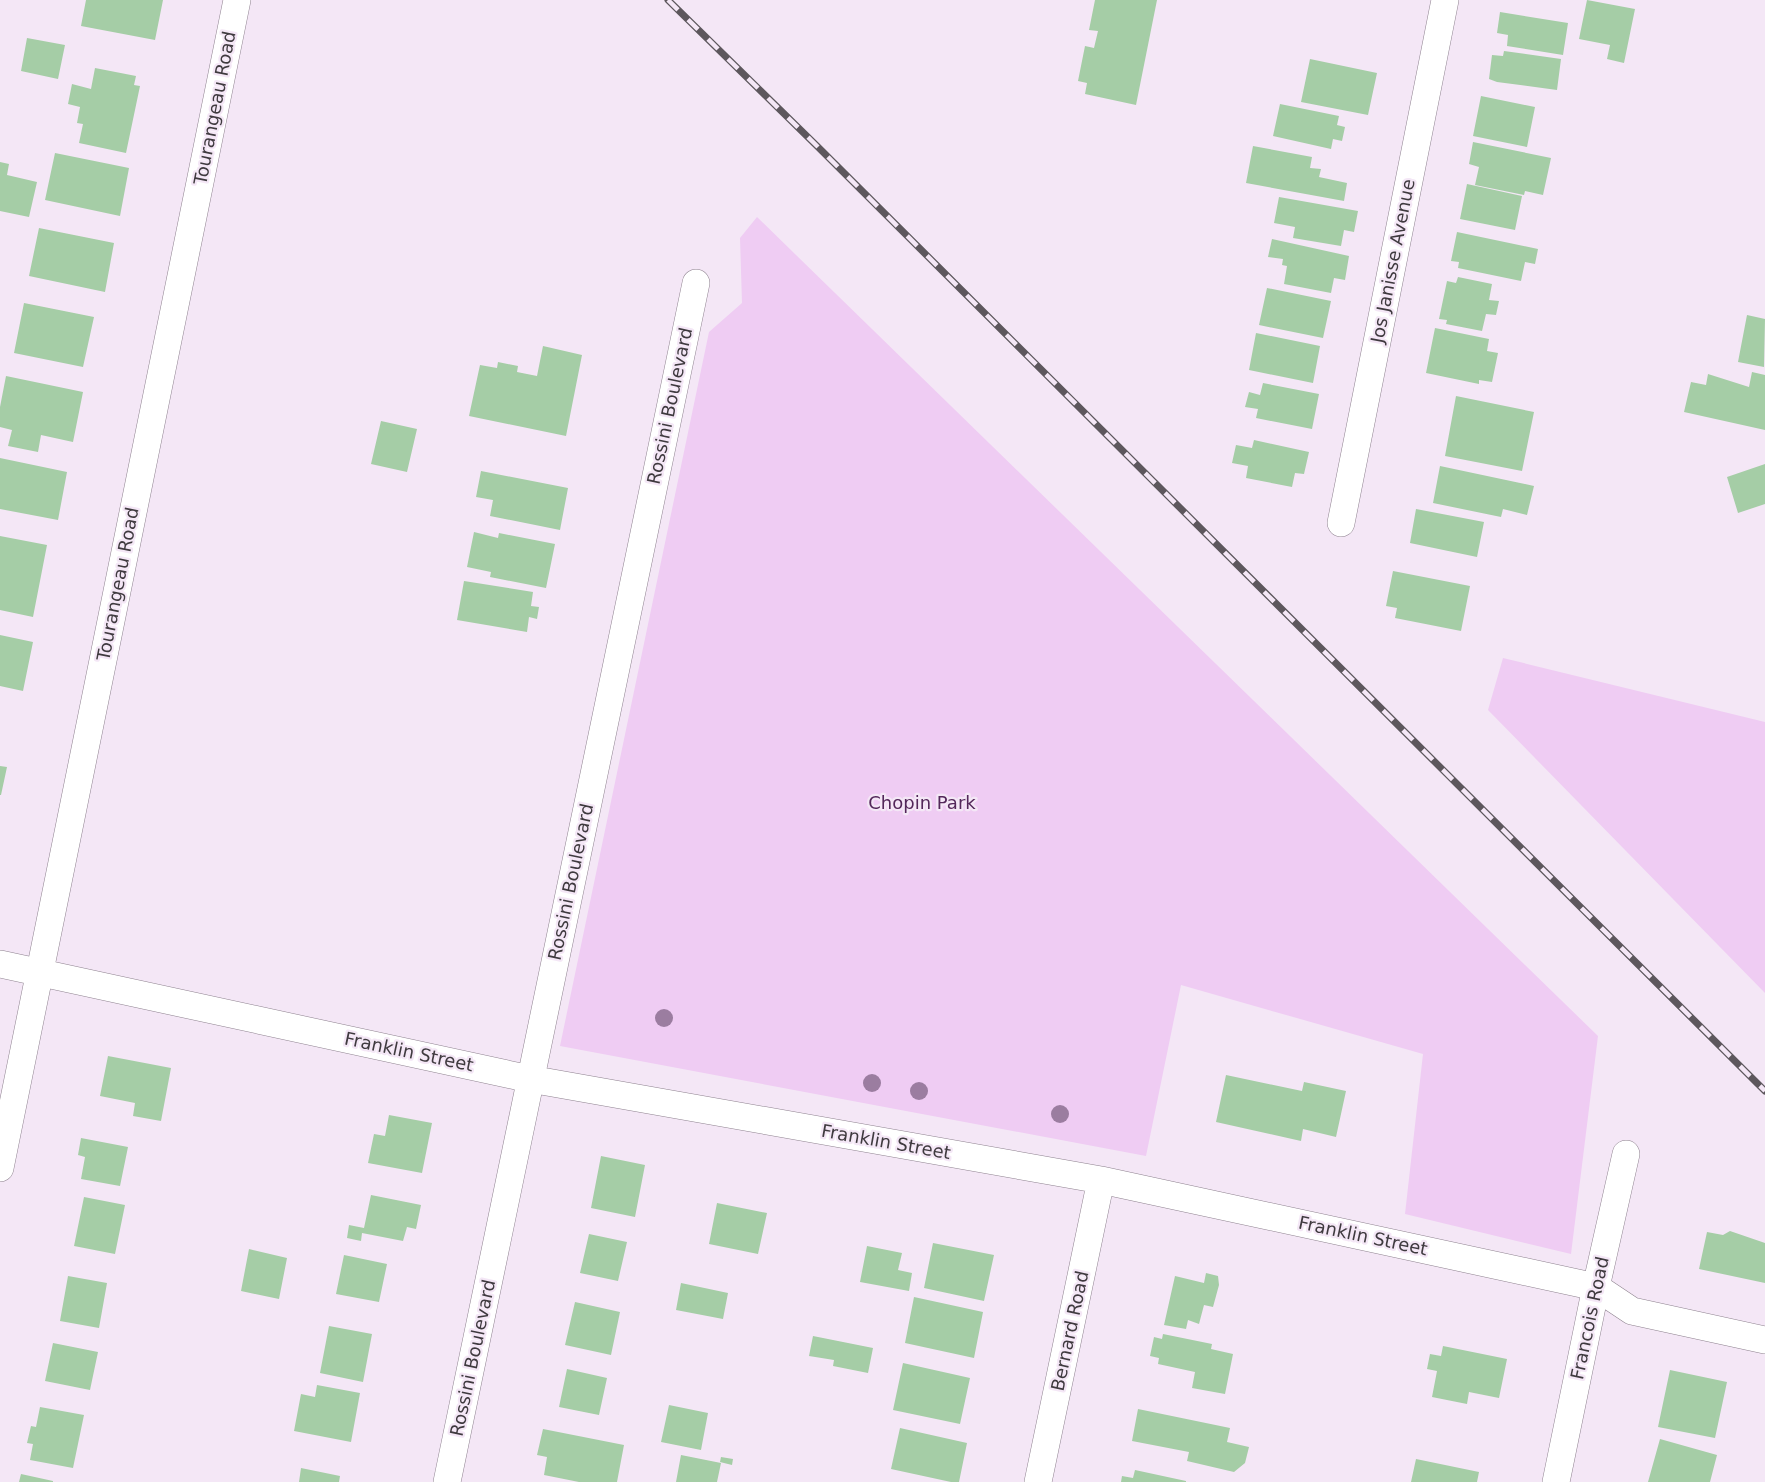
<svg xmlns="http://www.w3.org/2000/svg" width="1765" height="1482" viewBox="0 0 1765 1482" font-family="'DejaVu Sans',sans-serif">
  <rect width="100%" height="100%" fill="#f4e7f6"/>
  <path fill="#efccf3" d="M757,217l841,819 -27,218 -166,-40 18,-160 -242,-69 -35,171 -586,-110 149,-714 33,-29 -2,-65z
    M1503,658l262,64v271l-277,-283z"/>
  <path fill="#a5cda6" d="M86,0h77l-8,40 -74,-14z
    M1095,0h62l-21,105 -51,-11 2,-11 -9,-2 7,-35 9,2 4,-17 -9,-1z
    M1587,0l48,9 -11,54 -17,-4 3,-14 -31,-6z
    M1500,12l68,11 -5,32 -56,-9 1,-11 -11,-2z
    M27,38l38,7 -7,34 -37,-8z
    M1504,51l57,8 -4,31 -60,-8 -8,-3 3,-24 11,1z
    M1310,59l67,14 -9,42 -67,-13z
    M95,68l41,8 -2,9 6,1 -14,67 -47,-10 4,-19 -6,-1 3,-16 -12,-3 4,-20 19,5z
    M1481,96l54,11 -8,40 -54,-11z
    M1280,104l59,12 -2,9 8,2 -3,14 -9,-2 -2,10 -58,-13z
    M1473,142l78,16 -8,37 -18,-4 -1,4 -49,-10 4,-18 -10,-3z
    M1253,146l59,11 -2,11 11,1 -2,8 28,6 -3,18 -98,-18z
    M55,153l74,15 -9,48 -75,-16z
    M0,162l9,2 -2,11 30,7 -8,35 -29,-6z
    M1467,184l55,12 -7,34 -55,-11z
    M1279,197l79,14 -4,21 -10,-2 -3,16 -48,-8 2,-11 -21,-4z
    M39,228l75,15 -9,49 -76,-16z
    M1457,232l81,17 -3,15 -10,-2 -4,19 -63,-13 1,-6 -8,-1z
    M1272,239l77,17 -4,24 -11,-2 -3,15 -47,-9 3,-18 -5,-1 1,-6 -15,-2z
    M1458,277l34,7 -3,16 10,1 -3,14 -10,-1 -4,17 -36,-7 1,-4 -8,-1 8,-38 9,2z
    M1267,288l64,13 -8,37 -64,-13z
    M24,303l70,14 -11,50 -69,-14z
    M1747,315l18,4 -1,48 -26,-5z
    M1435,328l54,11 -2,12 11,2 -6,29 -13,-2v4l-53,-11z
    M1256,333l64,13 -7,37 -64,-13z
    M543,346l39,9 -16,81 -97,-20 11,-51 17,3 1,-6 20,4 -1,6 20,4z
    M1752,372l13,3v55l-81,-18 7,-30 15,3 2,-11 41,13z
    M6,376l77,16 -10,50 -32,-7 -3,17 -30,-6 4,-16 -12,-3v-20z
    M1263,383l56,11 -7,35 -56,-11 2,-9 -13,-2 4,-15 11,3z
    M1456,396l78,16 -12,59 -77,-15z
    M381,421l36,8 -10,43 -36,-8z
    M1254,440l55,12 -5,22 -9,-1 -3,14 -46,-9 2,-12 -16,-3 4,-18 16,3z
    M0,458l67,14 -9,48 -58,-11z
    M1765,464v40l-27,9 -11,-36z
    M1440,466l94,20 -7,29 -24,-6 -2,8 -68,-14z
    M481,471l87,17 -8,42 -70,-14 3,-16 -17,-3z
    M1416,509l68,13 -7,35 -67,-14z
    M474,532l24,6 1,-5 56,11 -9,44 -56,-11 1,-5 -24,-5z
    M0,536l47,9 -14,72 -33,-7z
    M1393,571l77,15 -9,45 -66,-13 2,-10 -11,-2z
    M464,581l69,11 -2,14 8,1 -2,12 -8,-2 -2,15 -70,-12z
    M0,635l33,7 -10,49 -23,-5z
    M0,766l7,1 -6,28h-1z
    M108,1056l63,12 -10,53 -28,-5 2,-13 -35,-7z
    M1226,1075l76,16 2,-9 42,9 -10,46 -33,-8 -2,12 -85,-19z
    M389,1115l43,8 -10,50 -54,-10 6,-29 11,2z
    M81,1138l47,9 -8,39 -39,-7 4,-22 -7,-2z
    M601,1156l44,9 -10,52 -44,-9z
    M371,1195l50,10 -5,24 -9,-2 -4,14 -41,-8 -1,8 -14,-3 2,-13 15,3z
    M84,1197l41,8 -10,49 -41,-8z
    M717,1203l50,10 -9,41 -49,-10z
    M1730,1231l35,12v40l-66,-14 8,-37 16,3z
    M589,1234l38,8 -9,39 -38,-8z
    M933,1243l61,12 -10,46 -60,-13z
    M867,1246l35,7 -4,17 14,3 -3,18 -49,-9z
    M249,1249l38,9 -8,41 -38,-8z
    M344,1255l43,9 -8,38 -43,-8z
    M1206,1273l12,3 1,9 -6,22 -9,-2 -5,19 -11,-4 -2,9 -22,-4 11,-49 29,7z
    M68,1276l39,7 -8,45 -39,-7z
    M681,1283l47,10 -5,26 -47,-9z
    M914,1297l69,15 -9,46 -69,-15z
    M575,1302l45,10 -9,43 -46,-10z
    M329,1326l43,8 -9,48 -43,-9z
    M1163,1334l49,10 -1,5 22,5 -8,40 -33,-6 3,-16 -37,-8 1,-6 -9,-2 4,-19 8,2z
    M813,1336l60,12 -5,25 -35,-7 1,-6 -25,-4z
    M53,1343l45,9 -8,38 -45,-9z
    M1443,1346l64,13 -8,39 -30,-6 -2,12 -35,-7 5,-26 -10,-2 3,-15 11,2z
    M903,1363l67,15 -10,46 -67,-14z
    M567,1369l40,9 -8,37 -40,-8z
    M1670,1370l57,12 -12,56 -57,-11z
    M317,1385l43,8 -9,49 -57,-11 7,-37 14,3z
    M669,1405l39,8 -7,37 -40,-8z
    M40,1407l44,8 -11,53 -43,-8 3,-16 -6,-1 4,-17 5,1z
    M1138,1409l92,19 -3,14 22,5 -4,16 -11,9 -47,-11 2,-9 -57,-11z
    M900,1428l67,15 -8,39h-8l-60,-13z
    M543,1429l81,16 -7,37h-38l-35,-7 3,-18 -10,-2z
    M1660,1439l57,16 -7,27h-62z
    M681,1455l40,8 -4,19h-41z
    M721,1457l12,2 -1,6 -12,-3z
    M1416,1459l63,13 -2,10h-66z
    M301,1468l39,8 -1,6h-40z
    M1135,1470l51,11v1h-65l1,-6 11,2z
    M21,1474l32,7v1h-34z"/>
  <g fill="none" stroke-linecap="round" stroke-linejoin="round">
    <defs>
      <path id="street" d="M1341,523l104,-523
        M0,964l530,115 571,101 495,107 36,24 133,29
        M0,1168l237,-1168
        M447,1482l249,-1199
        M1038,1482l63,-302
        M1556,1482l40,-195 30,-133"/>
    </defs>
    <use href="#street" stroke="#8e828f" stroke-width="28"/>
    <use href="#street" stroke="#fff" stroke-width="27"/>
    <defs>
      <path id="rail" d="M668,0l149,146 948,945"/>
    </defs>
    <use href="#rail" stroke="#5d575d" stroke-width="7"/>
    <use href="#rail" stroke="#f4e7f6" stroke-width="4.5" stroke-dasharray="14" stroke-linecap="butt"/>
  </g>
  <g fill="#9b7da0">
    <circle cx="664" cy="1018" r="9"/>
    <circle cx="872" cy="1083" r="9"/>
    <circle cx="919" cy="1091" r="9"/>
    <circle cx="1060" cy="1114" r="9"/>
  </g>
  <g text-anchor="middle" stroke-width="4.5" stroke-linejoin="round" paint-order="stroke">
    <g font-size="18" fill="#3f3a3f" stroke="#f4e7f6">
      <text transform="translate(215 108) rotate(-79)" y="6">Tourangeau Road</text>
      <text transform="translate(1393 261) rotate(-79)" y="6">Jos Janisse Avenue</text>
      <text transform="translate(670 406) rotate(-78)" y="6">Rossini Boulevard</text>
      <text transform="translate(118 584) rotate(-79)" y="6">Tourangeau Road</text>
      <text transform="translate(571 882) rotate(-78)" y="6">Rossini Boulevard</text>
      <text transform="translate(409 1052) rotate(12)" y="6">Franklin Street</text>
      <text transform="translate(886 1142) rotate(10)" y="6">Franklin Street</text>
      <text transform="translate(1363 1236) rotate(12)" y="6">Franklin Street</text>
      <text transform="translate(1590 1318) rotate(-78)" y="6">Francois Road</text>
      <text transform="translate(1070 1331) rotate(-78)" y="6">Bernard Road</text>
      <text transform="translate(473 1358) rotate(-78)" y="6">Rossini Boulevard</text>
    </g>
    <g font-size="18" fill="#53275a" stroke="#f4e7f6">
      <text x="922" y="809">Chopin Park</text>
    </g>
  </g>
</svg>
